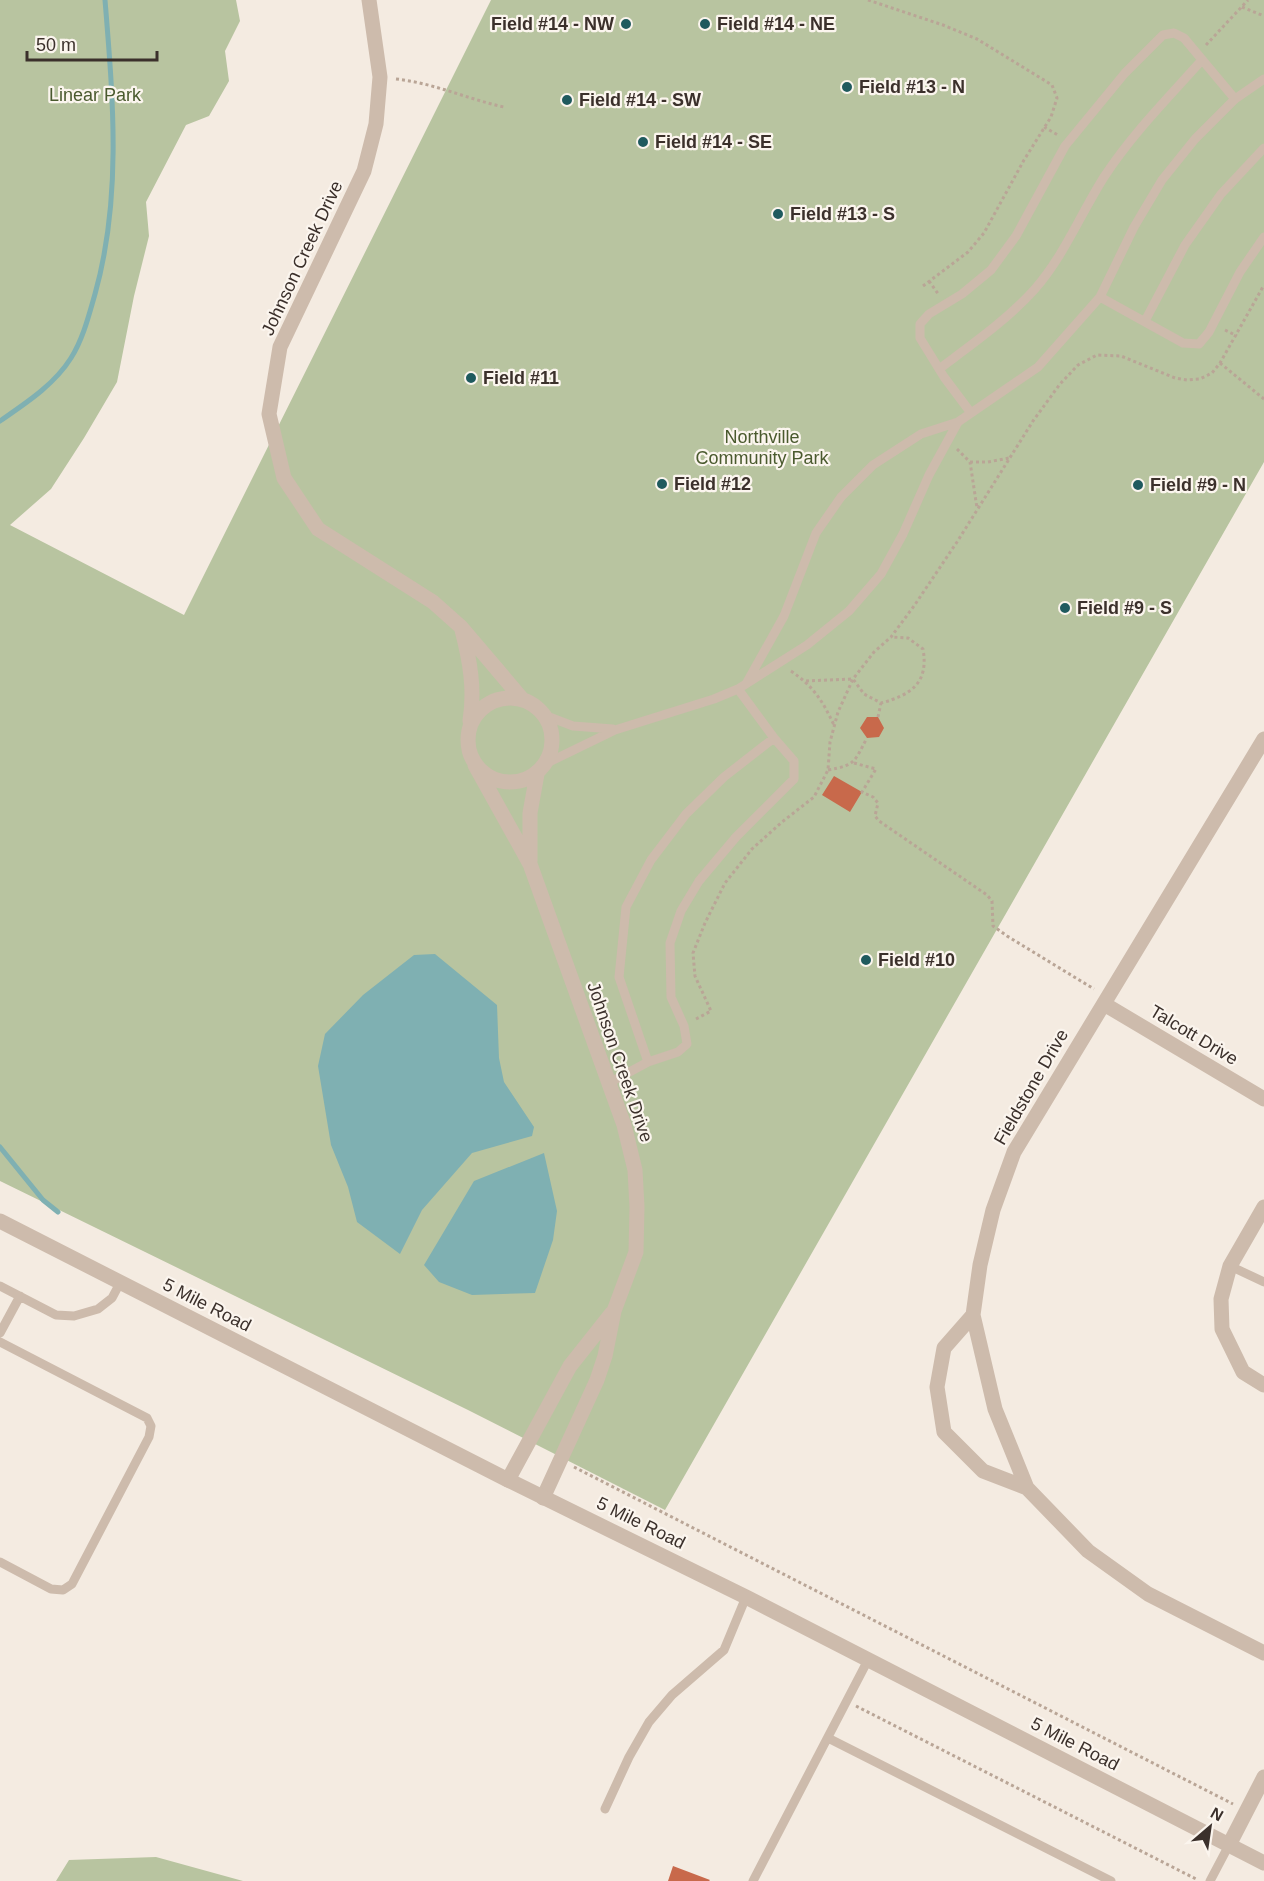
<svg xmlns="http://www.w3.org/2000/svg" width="1264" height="1881" viewBox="0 0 1264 1881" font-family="Helvetica,sans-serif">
  <rect width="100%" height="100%" fill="#f4ebe1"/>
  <path fill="#b8c4a0" d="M0,0h236l4,21 -15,30 4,30 -20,35 -23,9 -40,77 3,34 -15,60 -17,86 -33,56 -33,51 -41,36 174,90 307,-615h773v462l-599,1048 -197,-100 -468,-229z
    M156,1857l87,24h-187l13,-21z"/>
  <path fill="#7fb0b2" d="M435,954l62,51 2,53 5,24 30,45 -2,9 -60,17 -50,57 -22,44 -43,-32 -9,-35 -17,-42 -13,-79 7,-32 38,-39 51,-40z
    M544,1153l13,58 -4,29 -18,53 -63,2 -33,-13 -15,-17 50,-84z"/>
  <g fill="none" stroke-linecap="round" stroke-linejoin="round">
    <path stroke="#7fb0b2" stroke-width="5" d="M0,421c26,-18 54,-36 71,-63 12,-19 18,-43 24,-64 27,-96 18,-196 10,-294
      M0,1147l43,53 15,12"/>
  </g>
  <path fill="#c8694b" d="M867,717h11l6,11 -5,9 -12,1 -7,-10z
    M834,776l28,16 -12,20 -28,-17z
    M673,1866l37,14 -1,1h-41z"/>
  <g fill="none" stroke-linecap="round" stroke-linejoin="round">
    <path stroke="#b9a596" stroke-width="3" stroke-dasharray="3 3" stroke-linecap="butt" d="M868,0l75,25 34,14 75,46 5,13 -6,19 -27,43 -40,73 -16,19 -45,34
      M1242,7l22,9
      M1206,45l42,-45
      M396,79c38,4 71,20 108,28
      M1044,127l14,8
      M929,281l10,14
      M1225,330l12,6
      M1220,363l44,36
      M957,449l13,13 7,46
      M970,462h18l21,-4
      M791,671c23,16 31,29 43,54
      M806,681l47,-2 11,15 17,9c30,-8 48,-20 42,-54l-15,-11 -17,-1
      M878,717l3,-14
      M854,763l22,6 -14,23 11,5 5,6 -3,13 4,5 108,74 5,6 1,25 14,10 87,53
      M828,770c28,-5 26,-8 39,-32
      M696,1019l15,-8 -16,-35 -2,-23 12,-30 20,-40 27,-34 30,-27 32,-25 14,-27 2,-28 8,-30 15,-33 21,-27 17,-15 23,-31 43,-64 76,-121 27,-37 18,-19 19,-10 24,1 54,22 12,2 13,-1 12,-6 8,-10 44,-78
      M574,1467l659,337
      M856,1706l342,174"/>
    <path stroke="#cdbbac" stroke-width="9" d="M1100,297l83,46 16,1 10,-12 31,-60 24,-35
      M1145,321l40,-76 36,-51 43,-46
      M939,369c32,-24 68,-49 95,-79 30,-34 46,-75 70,-113 28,-43 64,-79 97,-116
      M971,413l-27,-36 -24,-39v-14l9,-10 33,-20 29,-24 25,-34 49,-90 60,-73 38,-38 11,-2 10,5 51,61
      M746,684l38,-68 32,-83 25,-36 32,-32 48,-31 37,-12 80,-55 62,-70 34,-70 28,-47 33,-41 40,-40 29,-20
      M544,715l29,11 40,3
      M545,764l70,-34 99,-31 24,-10 69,-44 42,-34 32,-37 22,-40 26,-59 29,-53
      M648,1062l-29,-85 7,-70 25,-47 35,-46 38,-37 50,-39
      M609,1083l39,-21 30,-10 9,-8 -3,-18 -13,-29 -1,-54 11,-32 18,-30 37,-44 58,-58v-18l-20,-23 -36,-49
      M1230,1266l34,16
      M0,1286l56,29 18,1 24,-7 14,-11 8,-15
      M0,1333l20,-37
      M0,1342l147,76 4,8 -2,11 -77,147 -9,6 -12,-1 -51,-27
      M828,1738l283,143
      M605,1809l24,-52 20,-35 23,-27 52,-45 22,-53
      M753,1881l115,-221
      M1210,1881l19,-36"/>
    <path stroke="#cdbbac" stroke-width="15" d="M369,0l11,77 -4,47 -12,47 -84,176 -11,67 15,64 34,51 115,73 28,25 62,73
      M462,630c8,31 13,59 8,91
      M468 740a42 42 0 1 1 84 0a42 42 0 1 1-84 0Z
      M1264,739l-250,413 -21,58 -13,55 -7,50 22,94 32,79 61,63 60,43 116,59
      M475,765l55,99 94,261 11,45 2,37 -1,45 -22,59 -9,45 -8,24 -54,118
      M530,861v-48l7,-39
      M1104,1004l160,95
      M1264,1207l-34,59 -9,33 1,30 21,43 21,13
      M973,1315l-29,33 -7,39 7,45 39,39 44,17
      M508,1480l62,-114 42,-53
      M1229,1845l35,-68"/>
    <path stroke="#cdbbac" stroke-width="15" d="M0,1221l508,259 238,117 518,266"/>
  </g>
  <g fill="#1f5a5e" stroke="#fbf5ee" stroke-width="2">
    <circle cx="626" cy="24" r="6"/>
    <circle cx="705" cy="24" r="6"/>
    <circle cx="847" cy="87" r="6"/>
    <circle cx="567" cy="100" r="6"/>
    <circle cx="643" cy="142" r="6"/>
    <circle cx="778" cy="214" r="6"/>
    <circle cx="471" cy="378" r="6"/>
    <circle cx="662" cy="484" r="6"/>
    <circle cx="1138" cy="485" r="6"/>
    <circle cx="1065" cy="608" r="6"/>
    <circle cx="866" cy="960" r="6"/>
  </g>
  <g text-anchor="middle" stroke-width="4.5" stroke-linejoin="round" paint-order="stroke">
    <g font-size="18" font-weight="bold" fill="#3b302b" stroke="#fbf5ee" text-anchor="start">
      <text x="614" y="30" text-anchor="end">Field #14 - NW</text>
      <text x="717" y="30">Field #14 - NE</text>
      <text x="859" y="93">Field #13 - N</text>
      <text x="579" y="106">Field #14 - SW</text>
      <text x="655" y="148">Field #14 - SE</text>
      <text x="790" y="220">Field #13 - S</text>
      <text x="483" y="384">Field #11</text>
      <text x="674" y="490">Field #12</text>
      <text x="1150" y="491">Field #9 - N</text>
      <text x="1077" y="614">Field #9 - S</text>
      <text x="878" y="966">Field #10</text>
    </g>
    <g font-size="18" fill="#4a5a2e" stroke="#fbf5ee">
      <text x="95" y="101">Linear Park</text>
      <text x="762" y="443">Northville<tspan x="762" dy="21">Community Park</tspan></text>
    </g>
    <g font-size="18" fill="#3b302b" stroke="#fbf5ee">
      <text transform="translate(302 258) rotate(-65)" y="6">Johnson Creek Drive</text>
      <text transform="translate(1194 1035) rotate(31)" y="6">Talcott Drive</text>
      <text transform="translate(620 1062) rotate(71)" y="6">Johnson Creek Drive</text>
      <text transform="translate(1031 1087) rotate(-60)" y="6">Fieldstone Drive</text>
      <text transform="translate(207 1305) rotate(27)" y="6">5 Mile Road</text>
      <text transform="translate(641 1523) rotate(26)" y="6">5 Mile Road</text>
      <text transform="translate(1075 1744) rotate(27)" y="6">5 Mile Road</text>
    </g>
  </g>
  <g transform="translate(1210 1827) rotate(29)" stroke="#fbf5ee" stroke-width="4.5" paint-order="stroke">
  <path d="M0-4.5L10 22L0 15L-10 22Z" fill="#3b302b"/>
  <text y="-9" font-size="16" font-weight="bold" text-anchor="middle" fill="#3b302b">N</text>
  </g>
  <path d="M27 51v9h130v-9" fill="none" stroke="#3b302b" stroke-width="3"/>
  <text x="36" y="51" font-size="18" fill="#3b302b" stroke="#fbf5ee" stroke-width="4.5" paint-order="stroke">50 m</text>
</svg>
